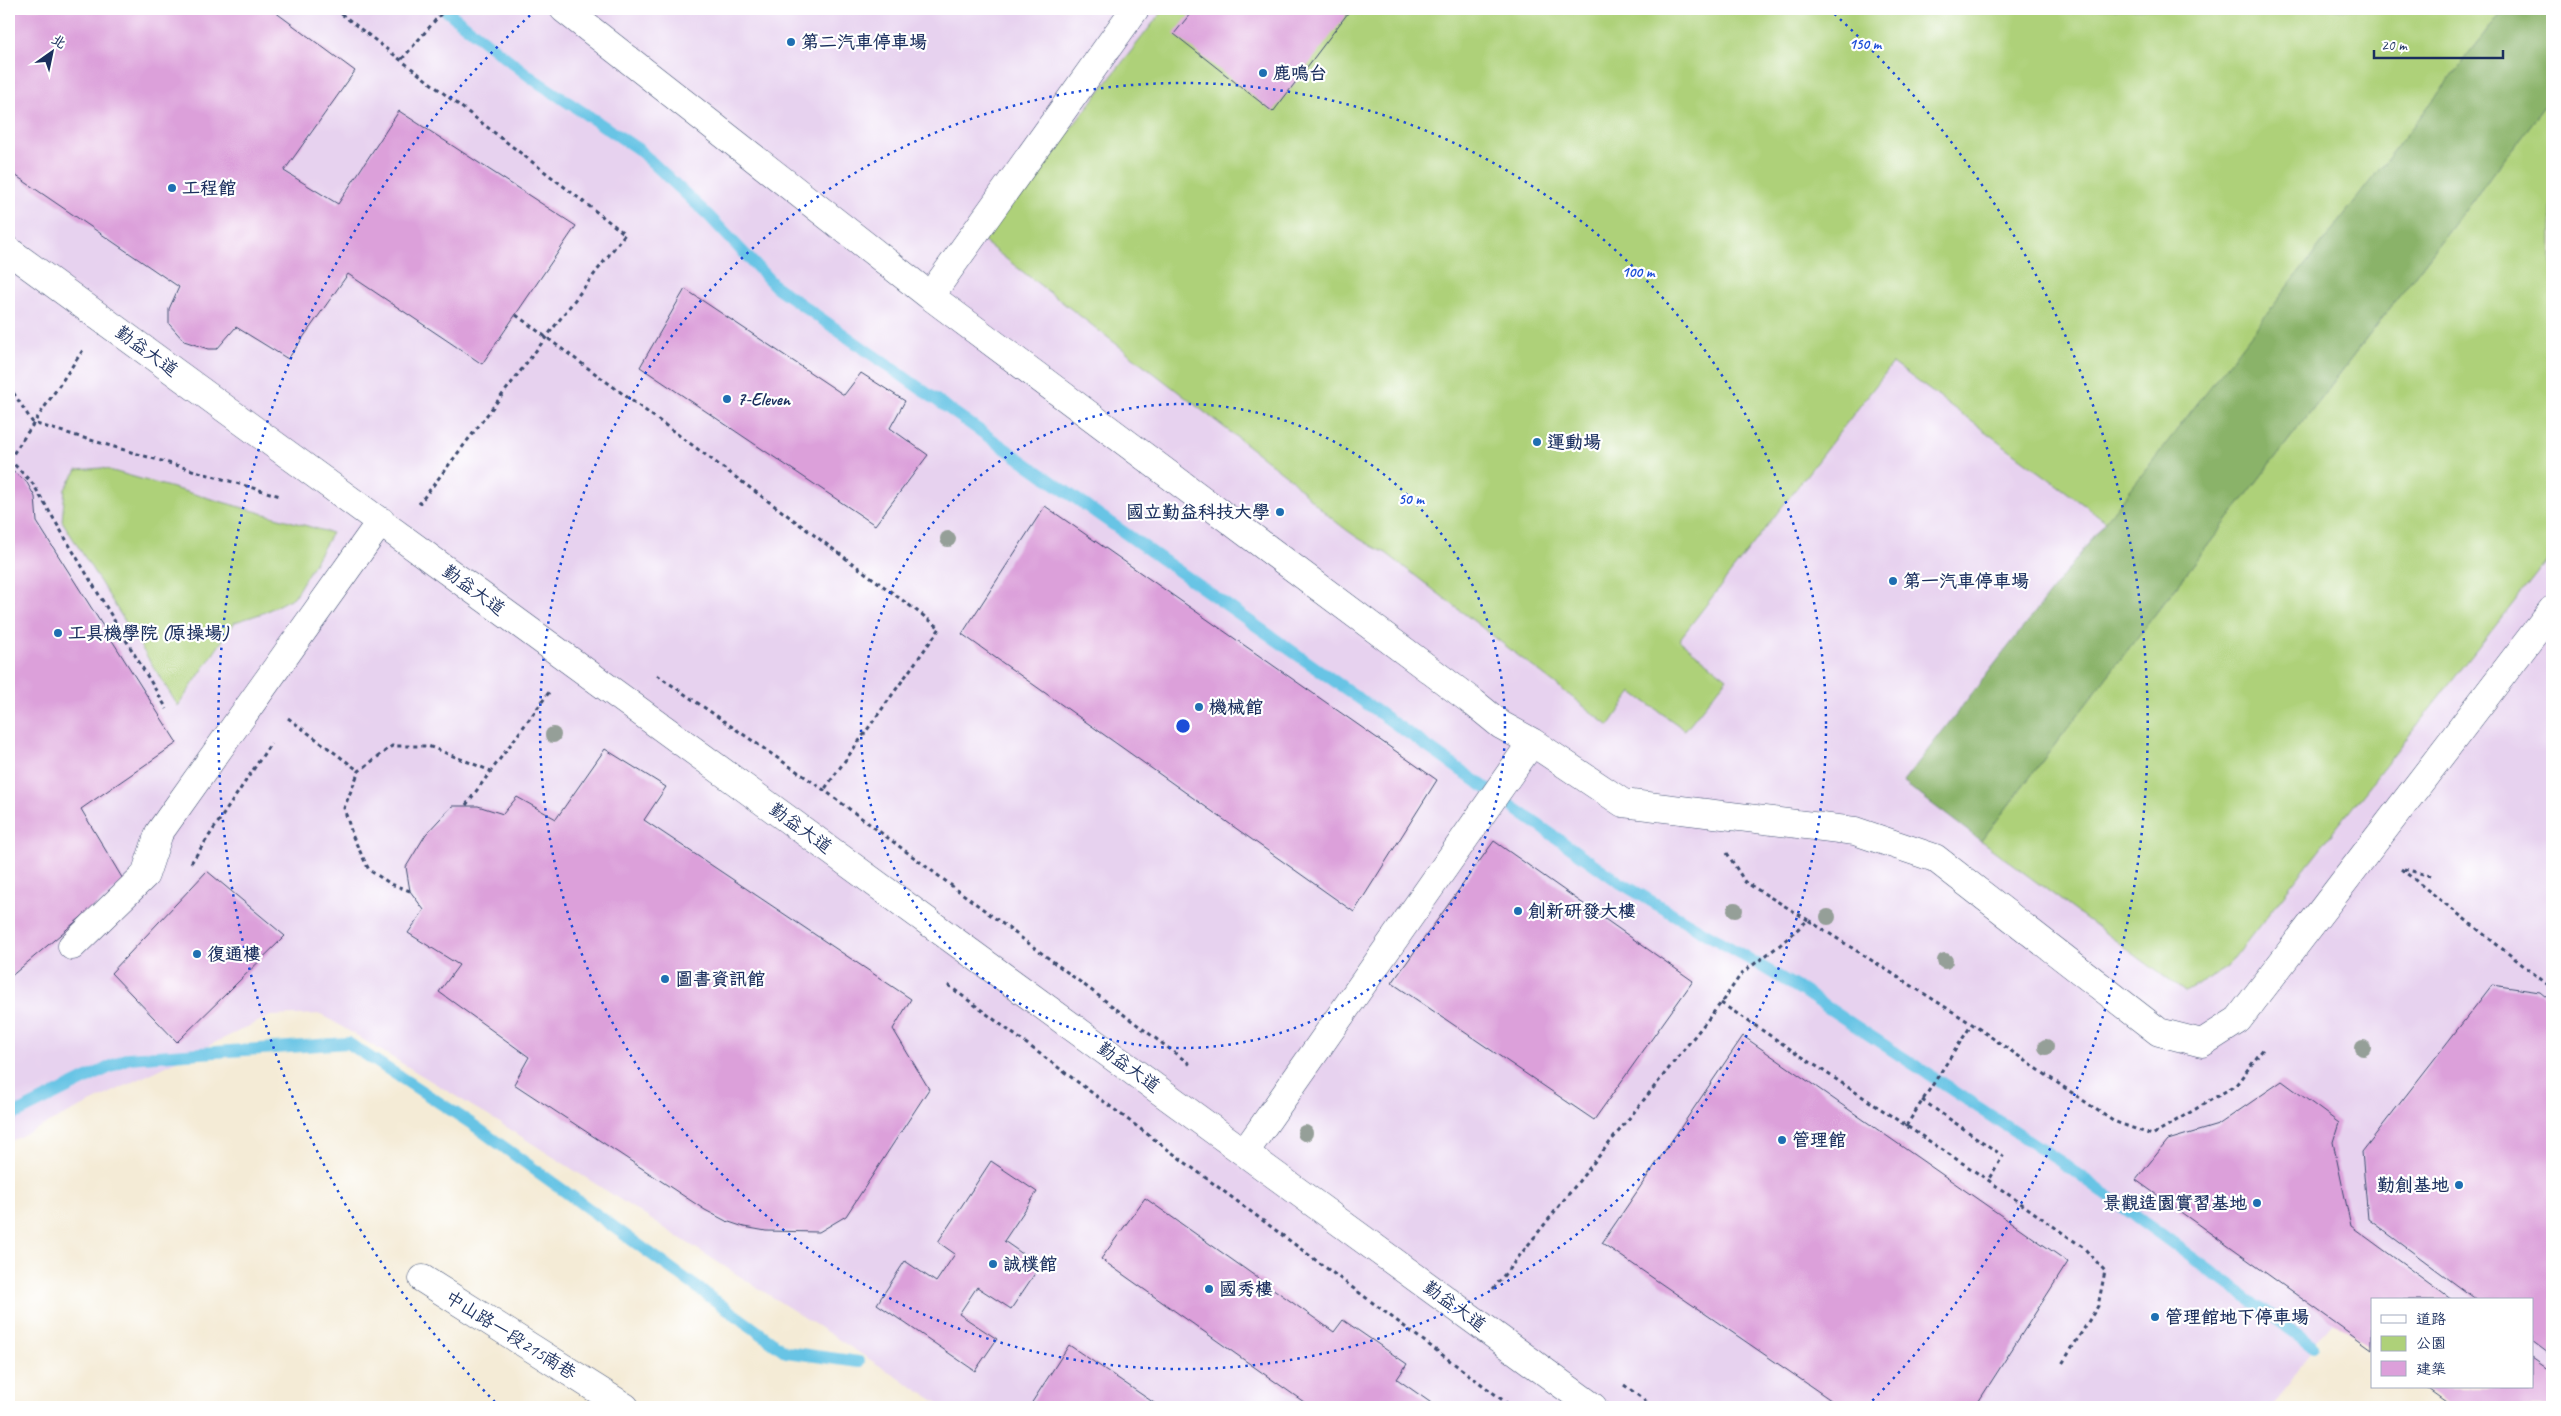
<svg xmlns="http://www.w3.org/2000/svg" width="2561" height="1416" viewBox="0 0 2561 1416" font-family="Caveat,'LXGW WenKai TC',sans-serif">
  <rect width="100%" height="100%" fill="#fff"/>
  <filter id="ink" filterUnits="userSpaceOnUse"><feTurbulence type="fractalNoise" baseFrequency=".02" numOctaves="2"/><feDisplacementMap in="SourceGraphic" scale="10" xChannelSelector="R" yChannelSelector="G"/><feConvolveMatrix kernelMatrix="1 2 1 2 8 2 1 2 1" color-interpolation-filters="sRGB"/></filter>
  <filter id="wash" filterUnits="userSpaceOnUse"><feTurbulence type="fractalNoise" baseFrequency=".0096" numOctaves="4" result="noise"/><feDisplacementMap in="SourceGraphic" scale="20" xChannelSelector="R" yChannelSelector="G"/><feGaussianBlur stdDeviation="1.12" result="paint"/><feColorMatrix in="noise" values="0 0 0 0 0 0 0 0 0 0 0 0 0 0 0 0 0 1.4 0 .05"/><feComposite in="paint" operator="in"/></filter>
  <g filter="url(#wash)">
    <rect width="100%" height="100%" fill="#f4ebd6"/>
    <path fill="#e7d2ef" d="M9,9h2543v1398h-99l-28,-20h107v-87h-160v49l-39,-28 -20,25 -39,61h-1330l-436,-279 -187,-114 -51,2 -261,126z"/>
    <path fill="#aed179" stroke="#64806c" d="M1164,9h1340l-397,513 -214,-159 -214,277 48,38 -42,52 -53,-38 -23,34 -223,-173c-37,-16 -68,-45 -95,-74l-308,-238z
      M2552,97v457l-326,414 -41,24 -204,-151z
      M102,468l230,65 -38,64 -31,16 -28,9 -57,84 -116,-185 3,-32 12,-19z"/>
    <path fill="#8ab369" stroke="#527164" d="M2504,9h48v88l-571,744 -78,-59z"/>
    <g fill="none" stroke-linecap="round" stroke-linejoin="round">
      <path stroke="#67c4e5" stroke-width="12" d="M444,9l89,70 105,70 70,66 67,71 844,596 179,106 266,176 249,182
        M9,1117l119,-59 220,-15 124,81 314,228 73,10"/>
    </g>
    <g id="blocks">
      <path fill="#dca0da" d="M9,9h262l84,62 -71,100 54,33 61,-93 177,115 -94,138 -134,-90 -60,85 -52,-32 -19,22h-9l-24,-8 -15,-17v-15l10,-22 -170,-116z
        M1194,9h157l-78,103 -99,-78z
        M685,289l159,106 17,-22 44,28 -15,27 38,27 -53,70 -235,-158z
        M9,469l17,12 9,16 2,25 140,221 -96,66 43,72 -115,97z
        M1045,506l392,274 -83,132 -392,-278z
        M605,749l61,38 -22,33 267,179 -18,30 36,60 -83,127 -27,16 -53,-1 -22,-4 -18,-6 -21,-11 -191,-126 15,-27 -90,-65 20,-27 -51,-32 16,-23 -14,-19 -4,-24 20,-33 26,-28h26l25,8 14,-17 39,22z
        M1494,841l199,140 -99,139 -202,-137z
        M207,871l78,65 -108,106 -66,-69z
        M2492,985l48,7 12,10v354l-20,-15v-41h-55l-109,-81 -6,-67z
        M1743,1036l325,226 -93,145h-134l-239,-164z
        M2282,1081l57,42 -6,19 18,84 101,74h-80v49l-236,-169 32,-40 50,-15z
        M991,1161l46,31 -33,49 36,25 -29,43 -34,-22 -18,27 38,25 -22,32 -98,-67 28,-43 31,21 19,-28 -17,-12z
        M1145,1198l189,134 9,-12 64,44 -10,15 40,28h-126l-210,-148z
        M1069,1345l91,62h-131z
        M2532,1358l20,14v35h-99l-28,-20h107z"/>
    </g>
  </g>
  <g filter="url(#ink)">
    <use href="#blocks" fill-opacity="0" stroke="#3c4b70" stroke-width="1"/>
    <g fill="none" stroke-linecap="round" stroke-linejoin="round">
      <defs>
        <path id="minor" d="M564,9l366,287 544,407 27,22 31,17 91,61 232,28 80,27 224,174 43,11 36,-23 314,-410
          M9,251l1584,1156
          M930,296l205,-287
          M72,946l73,-71 14,-42 222,-312
          M1245,1152l287,-410
          M423,1279l202,128"/>
      </defs>
      <use href="#minor" stroke="#3c4b70" stroke-width="29"/>
      <path stroke="#3c4b70" stroke-width="3" stroke-dasharray="4 4" stroke-linecap="butt" d="M335,9l290,225 -206,270
        M402,59l43,-50
        M516,315l424,313 -116,162
        M9,386l24,37 247,73
        M9,459l24,25 134,225
        M9,460l74,-110
        M657,675l167,115 367,275
        M288,718l71,53
        M466,805l25,-34
        M1727,853l18,29 63,38
        M191,863l80,-120
        M2401,869l151,119
        M2404,869l31,8
        M410,891l-19,-7 -22,-14 -16,-33 -9,-29 15,-37 33,-25h36l63,25 59,-80
        M948,985l564,422
        M1721,1003l267,177 96,68 21,23 -7,35 -36,58
        M1922,1100l81,56 -15,24
        M1906,1126l66,-102
        M1493,1289l228,-286 21,-30 38,-28 28,-25 164,104 141,97 39,14 84,-50 28,-37
        M1624,1385l30,22"/>
      <use href="#minor" stroke="#fff" stroke-width="28"/>
    </g>
    <g fill="#959f98">
      <circle cx="948" cy="539" r="8"/>
      <circle cx="553" cy="735" r="8"/>
      <circle cx="1735" cy="910" r="8"/>
      <circle cx="1828" cy="917" r="8"/>
      <circle cx="1945" cy="961" r="8"/>
      <circle cx="2046" cy="1047" r="8"/>
      <circle cx="2363" cy="1048" r="8"/>
      <circle cx="1305" cy="1133" r="8"/>
    </g>
  </g>
  <g fill="none" stroke="#1d4ed8" stroke-width="2.5" stroke-dasharray="2.5 5">
    <circle cx="1183" cy="726" r="322"/>
    <circle cx="1183" cy="726" r="643"/>
    <path d="M495 1402A965 965 0 0 1 537 9M1829 9A965 965 0 0 1 1871 1402"/>
  </g>
  <g fill="#1f6fb2" stroke="#fff" stroke-width="2">
    <circle cx="791" cy="42" r="5"/>
    <circle cx="1263" cy="73" r="5"/>
    <circle cx="172" cy="188" r="5"/>
    <circle cx="727" cy="399" r="5"/>
    <circle cx="1537" cy="442" r="5"/>
    <circle cx="1280" cy="512" r="5"/>
    <circle cx="1893" cy="581" r="5"/>
    <circle cx="58" cy="633" r="5"/>
    <circle cx="1199" cy="707" r="5"/>
    <circle cx="1518" cy="911" r="5"/>
    <circle cx="197" cy="954" r="5"/>
    <circle cx="665" cy="979" r="5"/>
    <circle cx="1782" cy="1140" r="5"/>
    <circle cx="2459" cy="1185" r="5"/>
    <circle cx="2257" cy="1203" r="5"/>
    <circle cx="993" cy="1264" r="5"/>
    <circle cx="1209" cy="1289" r="5"/>
    <circle cx="2155" cy="1317" r="5"/>
  </g>
  <g text-anchor="middle" stroke-width="4.5" stroke-linejoin="round" paint-order="stroke">
    <g font-size="18" font-weight="bold" fill="#1b2f5e" stroke="#fff" text-anchor="start">
      <text x="801" y="48">第二汽車停車場</text>
      <text x="1273" y="79">鹿鳴台</text>
      <text x="182" y="194">工程館</text>
      <text x="737" y="405">7-Eleven</text>
      <text x="1547" y="448">運動場</text>
      <text x="1270" y="518" text-anchor="end">國立勤益科技大學</text>
      <text x="1903" y="587">第一汽車停車場</text>
      <text x="68" y="639">工具機學院 (原操場)</text>
      <text x="1209" y="713">機械館</text>
      <text x="1528" y="917">創新研發大樓</text>
      <text x="207" y="960">復通樓</text>
      <text x="675" y="985">圖書資訊館</text>
      <text x="1792" y="1146">管理館</text>
      <text x="2449" y="1191" text-anchor="end">勤創基地</text>
      <text x="2247" y="1209" text-anchor="end">景觀造園實習基地</text>
      <text x="1003" y="1270">誠樸館</text>
      <text x="1219" y="1295">國秀樓</text>
      <text x="2165" y="1323">管理館地下停車場</text>
    </g>
    <g font-size="18" fill="#1b2f5e" stroke="#fff">
      <text transform="translate(147 351) rotate(36)" y="6">勤益大道</text>
      <text transform="translate(474 590) rotate(36)" y="6">勤益大道</text>
      <text transform="translate(801 828) rotate(36)" y="6">勤益大道</text>
      <text transform="translate(1129 1067) rotate(36)" y="6">勤益大道</text>
      <text transform="translate(1455 1306) rotate(36)" y="6">勤益大道</text>
      <text transform="translate(511 1335) rotate(32)" y="6">中山路一段215南巷</text>
    </g>
  </g>
  <circle cx="1183" cy="726" r="8" fill="#1d4ed8" stroke="#fff" stroke-width="2.5"/>
  <g font-size="15" text-anchor="middle" font-weight="bold" fill="#1d4ed8" stroke="#fff" stroke-width="4.5" stroke-linejoin="round" paint-order="stroke">
    <text x="1865" y="49">150 m</text>
    <text x="1638" y="277">100 m</text>
    <text x="1411" y="504">50 m</text>
  </g>
  <rect width="2561" height="1416" fill="none" stroke="#fff" stroke-width="30"/>
  <rect x="2371" y="1298" width="162" height="90" fill="#ffffff" stroke="#a4acbf"/>
  <rect x="2381" y="1315" width="25" height="8" fill="#ffffff" stroke="#a4acbf"/>
  <text x="2416" y="1324" font-size="15" fill="#1b2f5e">道路</text>
  <rect x="2381" y="1336" width="25" height="15" fill="#aed179" stroke="#a4acbf"/>
  <text x="2416" y="1348" font-size="15" fill="#1b2f5e">公園</text>
  <rect x="2381" y="1361" width="25" height="15" fill="#dca0da" stroke="#a4acbf"/>
  <text x="2416" y="1374" font-size="15" fill="#1b2f5e">建築</text>
  <g transform="translate(52 52) rotate(33)" stroke="#ffffff" stroke-width="4" paint-order="stroke">
  <path d="M0-4L9 19L0 12L-9 19Z" fill="#1b2f5e"/>
  <text y="-8" font-size="14" font-weight="bold" text-anchor="middle" fill="#1b2f5e">北</text>
  </g>
  <path d="M2374 50v8h129v-8" fill="none" stroke="#1b2f5e" stroke-width="2.5"/>
  <text x="2381" y="50" font-size="15" fill="#1b2f5e" stroke="#ffffff" stroke-width="4" paint-order="stroke">20 m</text>
</svg>
